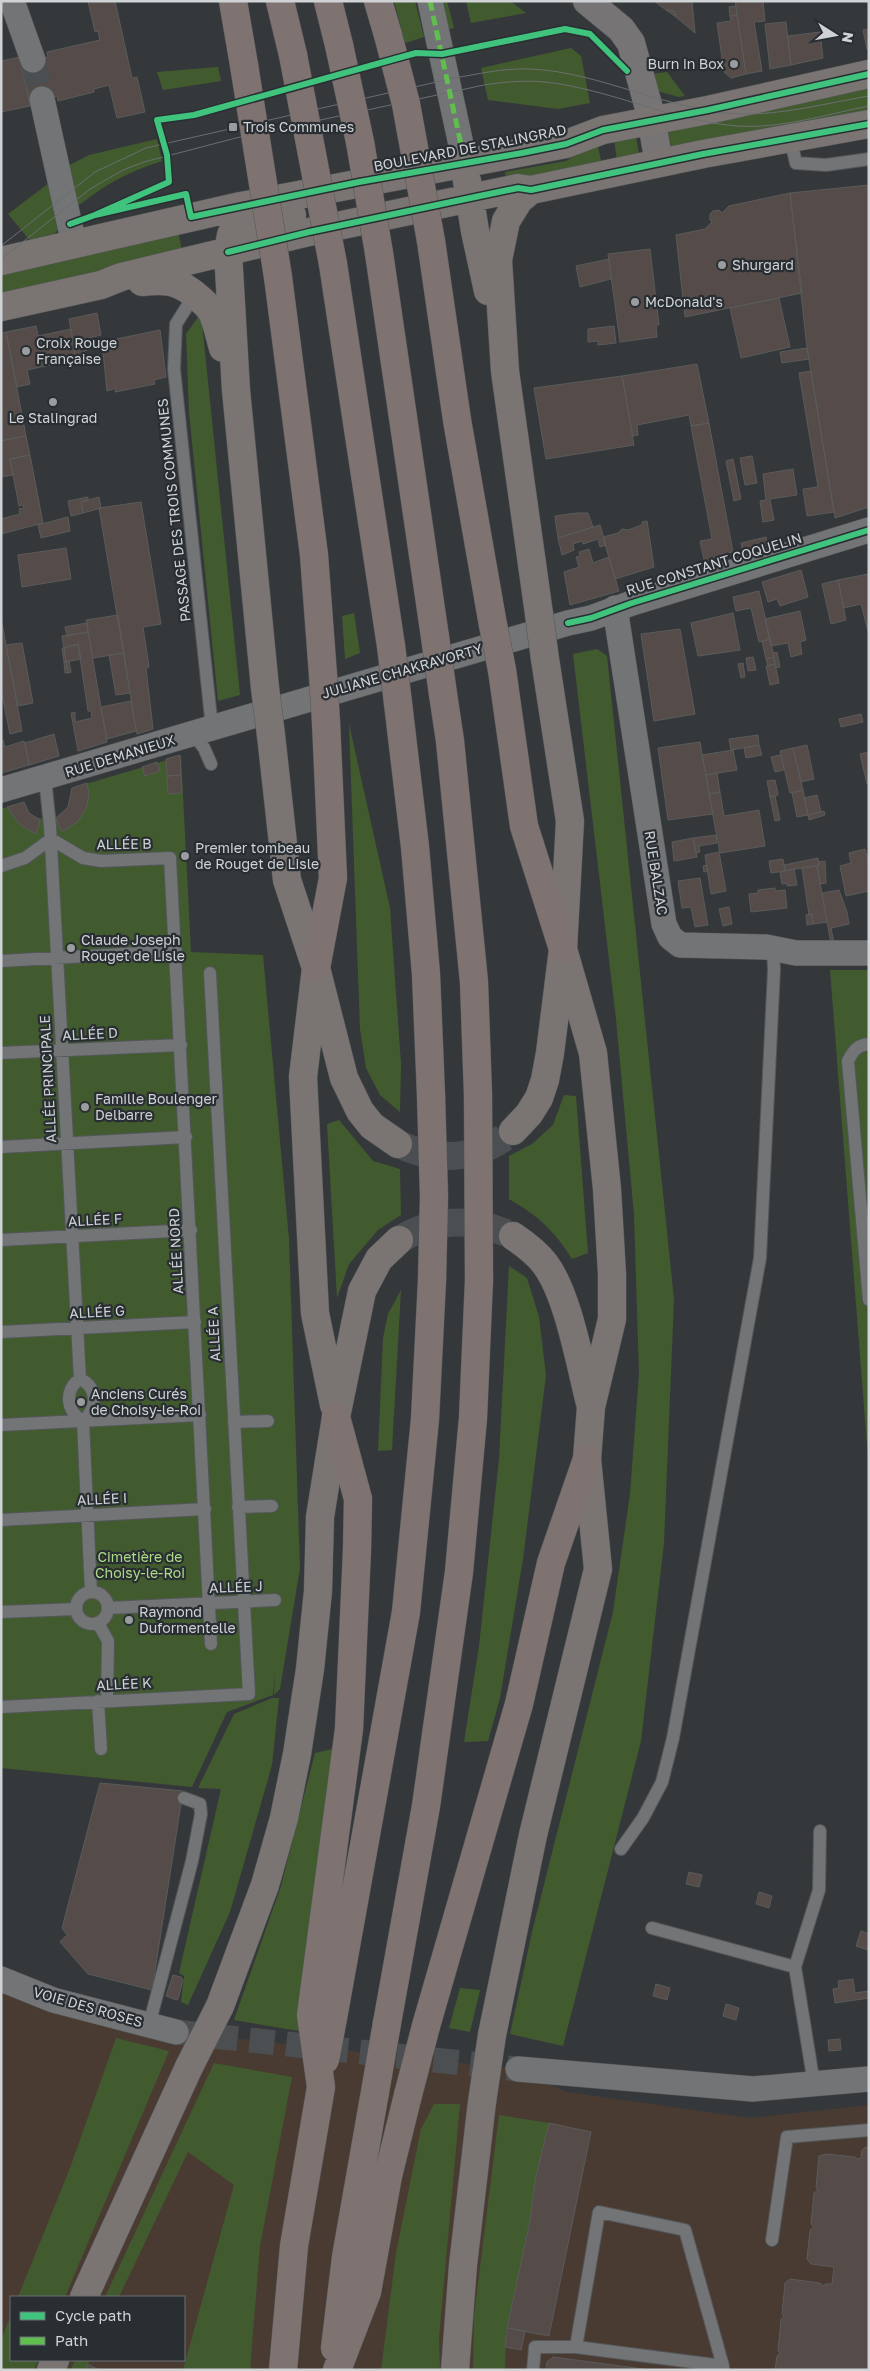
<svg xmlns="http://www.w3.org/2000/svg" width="870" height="2371" viewBox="0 0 870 2371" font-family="'Golos Text',sans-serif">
  <rect width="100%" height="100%" fill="#35383b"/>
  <path fill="#493b31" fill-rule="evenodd" d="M1,1985l175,47 342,37 49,23 183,26 119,-13v265h-868zM11,2297h173v63h-173z"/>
  <path fill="#425b2e" d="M394,1h21l9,36 -19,6z
    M436,1h11l7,27 -12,3z
    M466,1h44l16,12 -55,10z
    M571,48l10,8 9,47 -32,6 -70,-9 -7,-32z
    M218,67l3,14 -58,9 -6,-18z
    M667,72l18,24 -6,1 -22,-6 -4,-17z
    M869,88v24l-194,36 -4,-2 -3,-13 2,-7z
    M636,137l3,17 -22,7 -3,-22z
    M157,139l5,22c-39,13 -56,23 -89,49l-7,-43 23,-12z
    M597,142l5,23 -95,18 -2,-11 61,-11z
    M53,180l7,48 -11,11 -17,4 -24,-29z
    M178,231l5,25 -182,40v-24z
    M201,313l39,382 -22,6 -29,-289 -3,-78z
    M354,613l6,40 -15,6 -3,-43z
    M597,649l10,7 67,643 -10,244 -23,198 -78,305 -53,-12 22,-102 81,-320 17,-118 9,-121 -5,-158 -18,-196 -43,-365z
    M349,724l41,184 11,156 -1,48 -20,-17 -14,-27 -6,-39z
    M181,756l10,196 72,3 26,284 11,329 -20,121 -6,6 1,-24 -2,24 -46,17 -35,75 -191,-19v-959l23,-7c5,17 16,18 32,16l12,-11 4,-19z
    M830,970h39v501z
    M564,1095l12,1 12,157 -16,6c-18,-29 -34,-43 -63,-60v-43l23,-12 21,-19z
    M339,1120l34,41 27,8 1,46 -23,15 -29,34 -12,34 -10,-174z
    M509,1266l18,12 12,39 7,58 -23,184 -23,139 -12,43 -24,1 15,-96 20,-187z
    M401,1290l-9,160 -14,1 5,-113 5,-24z
    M272,1698h7l-7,67 -42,147 -42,93 -7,-3 3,-26 -5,-3 42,-184 -23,-1 36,-74z
    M337,1748l-38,283 -65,-11 47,-134 34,-133z
    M460,1988l20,2 -10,42 -21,-4z
    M116,2038l53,13 -104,246h-47l52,-129z
    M214,2063l78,14 -32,169 -10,124h-67l51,-185 -46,-33 -69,145h-14z
    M434,2104h26l-21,234 1,32h-59l15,-117 25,-124z
    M499,2115l50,8 -13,53 -6,45 -24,111 -1,38h-32l1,-54z
    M11,2315v45h27l-4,10h-33v-30z
    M75,2360h15l-5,10h-14z"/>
  <path fill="#554b48" stroke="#5a5b5b" d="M88,1h27l17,77 5,-1 8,35 -28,6 -8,-33 -15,4v3l-36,9 -1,-5 -27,6 -9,-40 27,-5 -1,-5 53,-12 -2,-9 -3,1z
    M654,1h38l3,32 -19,-16 -2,-6 -8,-1z
    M735,1h28l2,20 -11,1 8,49 -16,3z
    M736,6l1,9 -7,1 -1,-9z
    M666,10l8,1 2,6z
    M737,15l9,59 -15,4 -7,-6 -7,-49 14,-2 -1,-5z
    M786,22l5,43 -21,4 -5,-45z
    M869,29v19l-2,1 -4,-19z
    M820,32l3,26 -32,7 -3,-29z
    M20,57l10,49 -29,6v-51z
    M869,185v322l-34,11 -28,-170 -17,-155z
    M790,193l12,100 -117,24 -9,-82 29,-6 7,-7 -2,-2v-6l3,-3 6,-1 3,3 7,-7z
    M650,249l9,76h-3l1,12 -37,5 -12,-88z
    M609,259l2,20 -31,8 -4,-21z
    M779,298l11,49 -49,11 -11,-50z
    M97,313l4,22 -12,3 2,11 -7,2 2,13 -9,2 -8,-47z
    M36,326l9,40 -18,4 3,14 -13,3 -11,-55z
    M614,326l2,17 -18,2v-4l-10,1v-13z
    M71,329l5,30 -31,7 -7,-30z
    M160,330l6,47 -12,3 1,4 -40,8 1,-4 -9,3 -5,-49z
    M6,332l20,104 -25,5v-108z
    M807,348l2,11 -27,4 -2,-11z
    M697,364l12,59 -18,3 -2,-11 -52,10 1,10 -5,1 -11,-60z
    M811,371l23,141 -27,4 -4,-27 15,-2 -19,-114z
    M622,376l12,69 -88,14 -12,-71z
    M709,423l24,129 -12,2 1,5 -17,5 -5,-23 12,-2 -21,-113z
    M26,436l4,19 -20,4 3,16 -12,2v-36z
    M30,455l13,68 -42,11v-15l19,-5 -1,-5 5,-1 -1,-3 -4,1 -9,-47z
    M752,456l5,27 -12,2 -5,-27z
    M733,459l8,40 -7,2 -8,-40z
    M793,469l4,26 -27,4 4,21 -11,2 -3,-21 6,-1 -3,-26z
    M88,497v3l-7,2 2,11 -12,3 -3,-15z
    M99,497l2,11 -18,5 -2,-11z
    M141,502l20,122 -18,3 6,40 -3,1 7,61 -16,5 -38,-226z
    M577,513h11l5,14 -35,11 -3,-22z
    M68,517l2,14 -29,7 -3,-13z
    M647,521l7,46 -39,12 -12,-42 15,-4 4,-4 6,1 14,-5v-3z
    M600,525l6,20 -6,2 -2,-8 -15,5 -1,-3 -9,3 1,6 -12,5 -4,-17z
    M766,537l1,8 -24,8 -2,-10z
    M66,548l5,31 -49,8 -4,-32z
    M589,549l4,14 16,-6 10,34 -49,14 -6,-33 15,-5 -3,-10 4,-1 -1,-4z
    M801,570l7,27 -28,9 -3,-7 -9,3 -6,-20z
    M868,574l1,3v58l-8,-31 -17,4 -6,-28z
    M838,580l8,40 -15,4 -9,-40z
    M759,591l11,48 -11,3 -8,-34 -15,3 -3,-14z
    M800,611l6,29 -6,2 2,12 -11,3 -3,-14 -17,3 -6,-27z
    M733,613l7,37 -42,6 -7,-33z
    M118,615l6,38 -31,5 -7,-38z
    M1,618l21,113 -12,3 -9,-44z
    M87,623l1,9 -21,4 -2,-9z
    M680,629l15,85 -41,7 -13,-87z
    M88,632l19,110 -29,9 -7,-38 4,-1v10l17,-4 -1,-7h-3l-10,-67 -14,4 -2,-12z
    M770,639l4,18 -8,2 -4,-18z
    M22,643l11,60 -15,3 -12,-61z
    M78,644l3,15 -15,3 -2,-14z
    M62,648h2l2,14h-2z
    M777,652l3,15 -4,1 -3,-15z
    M124,653l6,40 -14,2 -7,-40z
    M753,657l3,13 -8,1 -2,-13z
    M774,657l1,7 -7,2 -2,-7z
    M69,661l2,11 -3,1 -2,-11z
    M64,662h2l2,11h-3z
    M743,663l2,14 -4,1 -3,-14z
    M775,664l4,19 -9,2 -4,-19z
    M131,701l5,30 -29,8 -6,-32z
    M861,714l2,8 -22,5 -2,-8z
    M54,734l5,22 -30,9 -4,-22z
    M758,735l1,10 -28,5 -2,-11z
    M3,740l2,7 19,-6 5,24 -28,8v-32z
    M700,742l13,72 -45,6 -10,-72z
    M759,745l3,10 -16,3 -2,-10z
    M807,745l7,34 -13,3 -8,-34z
    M793,748l10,42 -13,3 -10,-42z
    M733,750l4,20 -31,5 -4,-20z
    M869,752v32h-2l-7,-30z
    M180,755l1,20 -14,1 -1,-17z
    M781,755l3,15 -9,2 -4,-15z
    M157,762l3,9 -15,5 -3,-9z
    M717,773l3,19 -11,2 -3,-19z
    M181,775l1,18 -14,1 -1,-18z
    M775,780l3,15 -8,2 -3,-16z
    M87,783l2,12 -3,14 -8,12 -16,11 -6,-14 12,-11 4,-19z
    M803,790l5,25 -11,2 -5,-24z
    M720,792l4,24 35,-6 6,36 -45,7 -11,-59z
    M817,795l4,17 -13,3 -4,-17z
    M775,796l5,24 -5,1 -5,-24z
    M24,802l5,11 11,7 -4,14 -17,-10 -12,-17z
    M824,811l1,4 -16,5 -1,-5z
    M716,835l1,8 -18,3 1,6 -4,1 -3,-15z
    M693,838l4,19 -23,4 -2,-19z
    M865,849l4,15v27l-23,5 -6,-30 11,-3 -2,-10z
    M719,852l7,39 -15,3 -6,-39z
    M818,858l1,7 -34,6 -1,-6z
    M783,859l2,12 -14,2 -2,-12z
    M825,861l1,22 -6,1 -3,-18 2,-1v-3z
    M707,865l1,6 -4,1 -1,-6z
    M817,866l10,56 -14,2 -1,-10 -3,1 -7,-47z
    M794,869l3,16 -10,1v-3l-5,1 -2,-12z
    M700,878l8,47 -13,2 -4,-20 -9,1 -4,-27z
    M775,888v3l10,-1 2,18 -36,4 -2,-18 9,-1v-3z
    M839,890l8,22 2,12 -18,4 3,15 -3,1 -9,-51z
    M729,907l3,17 -9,2 -4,-17z
    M812,914l1,10 -6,1 -1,-10z
    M100,1783l83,8 -31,199 -64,-16 -28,-32 7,-7 -5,-7z
    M689,1872l13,3 -3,12 -13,-3z
    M759,1892l13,4 -3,12 -13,-4z
    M861,1931l8,3 -1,16 -12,-4z
    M173,1975l8,2 2,3 -5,19 -2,1 -10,-4z
    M853,1979l2,14 13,-2 1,7 -34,5 -2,-14 6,-1 -1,-7z
    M656,1984l14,4 -3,12 -14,-4z
    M726,2004l13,4 -3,12 -13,-4z
    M840,2039l1,11 -12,1 -1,-11z
    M549,2123l42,9 -42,204 -42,-8 23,-107 6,-45z
    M866,2147l3,1v222h-94l2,-14 3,-3 -2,-2 3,-32 3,-2 -2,-3 3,-31 5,-4 30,4 3,3 3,-2h6l2,-17 -23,-3 -4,-5 3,-29 4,-3 -3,-3 3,-31 4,-3 -2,-3 3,-31 7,-2 29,3 2,2 4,-1 1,-8z
    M507,2328l18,3 -4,19 -16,-3z
    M553,2357l98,13h-105l1,-8z
    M88,2364l11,6h-14z"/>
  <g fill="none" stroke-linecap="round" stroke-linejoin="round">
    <path stroke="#4c4f52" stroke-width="25" stroke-dasharray="25 12" stroke-linecap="butt" d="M33,60l9,39
      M176,2032l342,37"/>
    <path stroke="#4c4f52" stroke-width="28" stroke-dasharray="28 14" stroke-linecap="butt" d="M398,1144c42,19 79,16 115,-13
      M399,1240c38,-23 75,-22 114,-4"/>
    <defs>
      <path id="lane" d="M790,138l6,25 30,2 43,-6
        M195,294l-19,30 -2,45 38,359
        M193,734l11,14 7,16
        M45,778l5,48 30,553
        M1,866l24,-8 26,-19 32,19 18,3 69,-3 41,786
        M1,961l175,-10
        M869,1044c-12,1 -16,7 -21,17l21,239
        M1,1053l180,-8
        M1,1147l185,-10
        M1,1240l190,-10
        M1,1332l194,-10
        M80,1379c18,8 18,29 3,42 -16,-8 -20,-31 -3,-42z
        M83,1421l8,171
        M234,1422l34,-1
        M1,1425l199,-10
        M238,1507l34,-1
        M1,1520l204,-11
        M76 1608a16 16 0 1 1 32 0a16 16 0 1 1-32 0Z
        M108,1608l167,-8
        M1,1612l75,-3
        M98,1623l10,18 -1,59
        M98,1701l3,48
        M1,1707l248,-13 -39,-721
        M621,1849l22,-31 19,-36 11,-44 87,-480 14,-288 -1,-22
        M652,1928l143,39
        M149,2025l43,-164 9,-47 -1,-10 -16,-6
        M814,2084l-19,-117 24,-77 1,-59
        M772,2240l15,-103 82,-7
        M533,2370l2,-23h41
        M723,2370v-4l-38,-136 -86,-18 -23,135 147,19"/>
      <path id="street" d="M12,1l21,59
        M430,1l35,162
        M42,99l32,145
        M615,608l49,316 6,13 10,8 86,2 30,6h73
        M1,790l567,-167 23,-5 41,-15 237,-73
        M1,1979l52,21 123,32
        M518,2069l235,20 116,-10"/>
      <path id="secondary" d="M587,1l34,28 10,14 19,69 9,51"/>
      <path id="primary" d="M467,181l8,50 13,60
        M531,190l-12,10 -13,21 -8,39 7,111 34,243
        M1,261l240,-55 325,-62 37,-14 105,-20 161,-36
        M142,282c26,-3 38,-1 58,17 6,5 12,11 14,18 4,10 6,21 9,31
        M1,307l100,-22 20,-8 188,-45 209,-44 13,2 172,-36 166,-30
        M265,688l-29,-298 -8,-138 3,-17 25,-13 36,-7
        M271,735l16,145 29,88 28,110 16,33 12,15 26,18
        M316,968l-13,109 12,236 19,92
        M513,1131l16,-17 10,-16 6,-18 5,-27 13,-104 7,-128 -25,-162
        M513,1236c12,8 23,16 32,28 23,30 35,100 45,139
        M220,2006l45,-121 19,-67 13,-64 13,-85 8,-78 2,-74 16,-100 26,-126 17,-32 20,-19
        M492,2035l41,-200 65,-266 -11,-110 4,-52 21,-88v-45l-5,-85 -14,-136 -30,-104
        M84,2297l105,-230
        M51,2370l4,-10
        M455,2370l8,-105 19,-163"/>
      <path id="highway" d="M233,1l11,64
        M280,1l13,54
        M328,1l11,44
        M378,1l10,34
        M431,241l26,179 36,205
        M379,253l56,384
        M333,264l58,382
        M278,277l36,278 9,120
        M502,670l22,156 39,123
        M443,694l7,47 24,241 4,113
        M398,703l17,144 11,127 5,121
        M316,968l17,-90 -7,-156
        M311,2015l38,-286 8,-179 1,-51 -22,-82
        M333,2018l73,-406 19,-193 7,-139
        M387,2023l39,-217 33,-234 14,-154 6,-138
        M426,2026l93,-322 32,-141 36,-104
        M335,2348l11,-91 29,-165
        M283,2370l11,-124 27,-159
        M337,2370l30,-78 21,-116 20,-81"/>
    </defs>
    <use href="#lane" stroke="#535759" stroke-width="14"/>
    <use href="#street" stroke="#535759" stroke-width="26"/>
    <use href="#secondary" stroke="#535759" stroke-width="29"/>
    <use href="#primary" stroke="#535759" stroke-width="29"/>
    <use href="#highway" stroke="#535759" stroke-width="29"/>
    <use href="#lane" stroke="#727476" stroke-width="12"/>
    <use href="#street" stroke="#727476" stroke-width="25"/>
    <use href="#secondary" stroke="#767474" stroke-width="28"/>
    <use href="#primary" stroke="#7a7472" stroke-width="28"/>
    <use href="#highway" stroke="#7e7371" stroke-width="28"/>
    <path stroke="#6b6e70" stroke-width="1" d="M1,246l94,-74 51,-24 308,-70c25,-4 49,-10 75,-9 69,2 142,43 212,45 42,1 86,-11 128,-18
      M1,259l89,-70 33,-19 21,-8 92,-24 248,-53c20,-3 40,-5 61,-3 65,7 126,39 192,44 44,3 90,-12 132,-20"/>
    <defs>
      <path id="primary-bridge" d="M539,614l6,45
        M265,688l6,47
        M189,2067l31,-61
        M482,2102l10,-67"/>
      <path id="highway-bridge" d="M388,35l18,69 25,137
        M339,45l21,97 19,111
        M293,55l40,209
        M244,65l34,212
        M493,625l9,45
        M435,637l8,57
        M391,646l7,57
        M323,675l3,47
        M431,1095l3,102 -2,83
        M478,1095l1,185
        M311,2015l10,72
        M325,2060l8,-42
        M375,2092l12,-69
        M408,2095l18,-69"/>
    </defs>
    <use href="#primary-bridge" stroke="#535759" stroke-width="29" stroke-linecap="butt"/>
    <use href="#highway-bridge" stroke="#535759" stroke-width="29" stroke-linecap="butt"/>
    <use href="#primary-bridge" stroke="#7a7472" stroke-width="28"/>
    <use href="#highway-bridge" stroke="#7e7371" stroke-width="28"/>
    <path stroke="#5fbe4e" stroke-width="5" stroke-dasharray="10 5" stroke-linecap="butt" d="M430,1l35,162"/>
    <defs>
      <path id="cycleway" d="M95,215l91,-21 5,23 168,-35 163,-29 44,-9 37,-14 105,-20 161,-36
        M70,224l25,-9 74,-33 -2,-27 -10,-35 37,-5 222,-62 26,1 123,-25 25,5 37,37
        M228,252l81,-20 209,-44 13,2 172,-36 166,-30
        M568,623l23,-5 41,-15 237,-73"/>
    </defs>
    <use href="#cycleway" stroke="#292e33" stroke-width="9"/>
    <use href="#cycleway" stroke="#40c37c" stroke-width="6"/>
  </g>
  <g fill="#999da0" stroke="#292e33" stroke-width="2">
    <circle cx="734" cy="64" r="5"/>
    <rect x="228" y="122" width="10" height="10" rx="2.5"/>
    <circle cx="722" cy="265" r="5"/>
    <circle cx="635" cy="302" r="5"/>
    <circle cx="26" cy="351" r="5"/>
    <circle cx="53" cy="402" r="5"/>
    <circle cx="185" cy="856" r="5"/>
    <circle cx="71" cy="948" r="5"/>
    <circle cx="85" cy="1107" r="5"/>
    <circle cx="81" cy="1402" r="5"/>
    <circle cx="129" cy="1620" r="5"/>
  </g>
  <g text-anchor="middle" stroke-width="4.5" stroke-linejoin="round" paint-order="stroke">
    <g font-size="14" fill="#cfd3d6" stroke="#292e33" text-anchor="start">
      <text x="724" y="69" text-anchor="end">Burn in Box</text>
      <text x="243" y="132">Trois Communes</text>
      <text x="732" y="270">Shurgard</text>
      <text x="645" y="307">McDonald's</text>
      <text x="36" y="348">Croix Rouge<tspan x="36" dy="16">Française</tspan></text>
      <text x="53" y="423" text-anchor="middle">Le Stalingrad</text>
      <text x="195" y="853">Premier tombeau<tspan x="195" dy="16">de Rouget de Lisle</tspan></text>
      <text x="81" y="945">Claude Joseph<tspan x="81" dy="16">Rouget de Lisle</tspan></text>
      <text x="95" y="1104">Famille Boulenger<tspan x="95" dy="16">Delbarre</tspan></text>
      <text x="91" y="1399">Anciens Curés<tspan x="91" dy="16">de Choisy-le-Roi</tspan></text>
      <text x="139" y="1617">Raymond<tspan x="139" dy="16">Duformentelle</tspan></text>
    </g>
    <g font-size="14" fill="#cfd3d6" stroke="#292e33">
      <text transform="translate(470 148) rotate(-11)" y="5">BOULEVARD DE STALINGRAD</text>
      <text transform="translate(174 510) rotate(-96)" y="5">PASSAGE DES TROIS COMMUNES</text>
      <text transform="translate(714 564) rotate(-17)" y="5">RUE CONSTANT COQUELIN</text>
      <text transform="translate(402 671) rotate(-16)" y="5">JULIANE CHAKRAVORTY</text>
      <text transform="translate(120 756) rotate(-17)" y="5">RUE DEMANIEUX</text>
      <text transform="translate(124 844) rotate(-1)" y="5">ALLÉE B</text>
      <text transform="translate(656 873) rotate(81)" y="5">RUE BALZAC</text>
      <text transform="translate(90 1034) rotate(-3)" y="5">ALLÉE D</text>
      <text transform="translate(48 1079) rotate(-93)" y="5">ALLÉE PRINCIPALE</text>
      <text transform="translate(95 1220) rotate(-3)" y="5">ALLÉE F</text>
      <text transform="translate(176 1251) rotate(-93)" y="5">ALLÉE NORD</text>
      <text transform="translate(97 1312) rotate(-3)" y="5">ALLÉE G</text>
      <text transform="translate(214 1334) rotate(-93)" y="5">ALLÉE A</text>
      <text transform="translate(102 1499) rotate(-3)" y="5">ALLÉE I</text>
      <text transform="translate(236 1587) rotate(-2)" y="5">ALLÉE J</text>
      <text transform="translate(124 1684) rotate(-3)" y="5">ALLÉE K</text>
      <text transform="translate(88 2007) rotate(16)" y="5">VOIE DES ROSES</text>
    </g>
    <g font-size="14" fill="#acdd85" stroke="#292e33">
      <text x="140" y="1562">Cimetière de<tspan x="140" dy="16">Choisy-le-Roi</tspan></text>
    </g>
  </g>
  <rect width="870" height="2371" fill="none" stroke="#cfd3d6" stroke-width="5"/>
  <rect x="10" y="2296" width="175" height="65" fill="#292e33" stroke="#6b7074"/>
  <rect x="20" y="2312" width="25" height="8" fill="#40c37c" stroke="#6b7074"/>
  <text x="55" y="2321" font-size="15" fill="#cfd3d6">Cycle path</text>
  <rect x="20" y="2337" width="25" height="8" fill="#5fbe4e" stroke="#6b7074"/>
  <text x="55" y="2346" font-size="15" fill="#cfd3d6">Path</text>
  <g transform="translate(835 35) rotate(101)" stroke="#292e33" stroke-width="4" paint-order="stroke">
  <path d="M0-4L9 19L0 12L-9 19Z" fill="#cfd3d6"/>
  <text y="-8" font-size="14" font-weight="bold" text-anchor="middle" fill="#cfd3d6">N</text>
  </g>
</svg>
